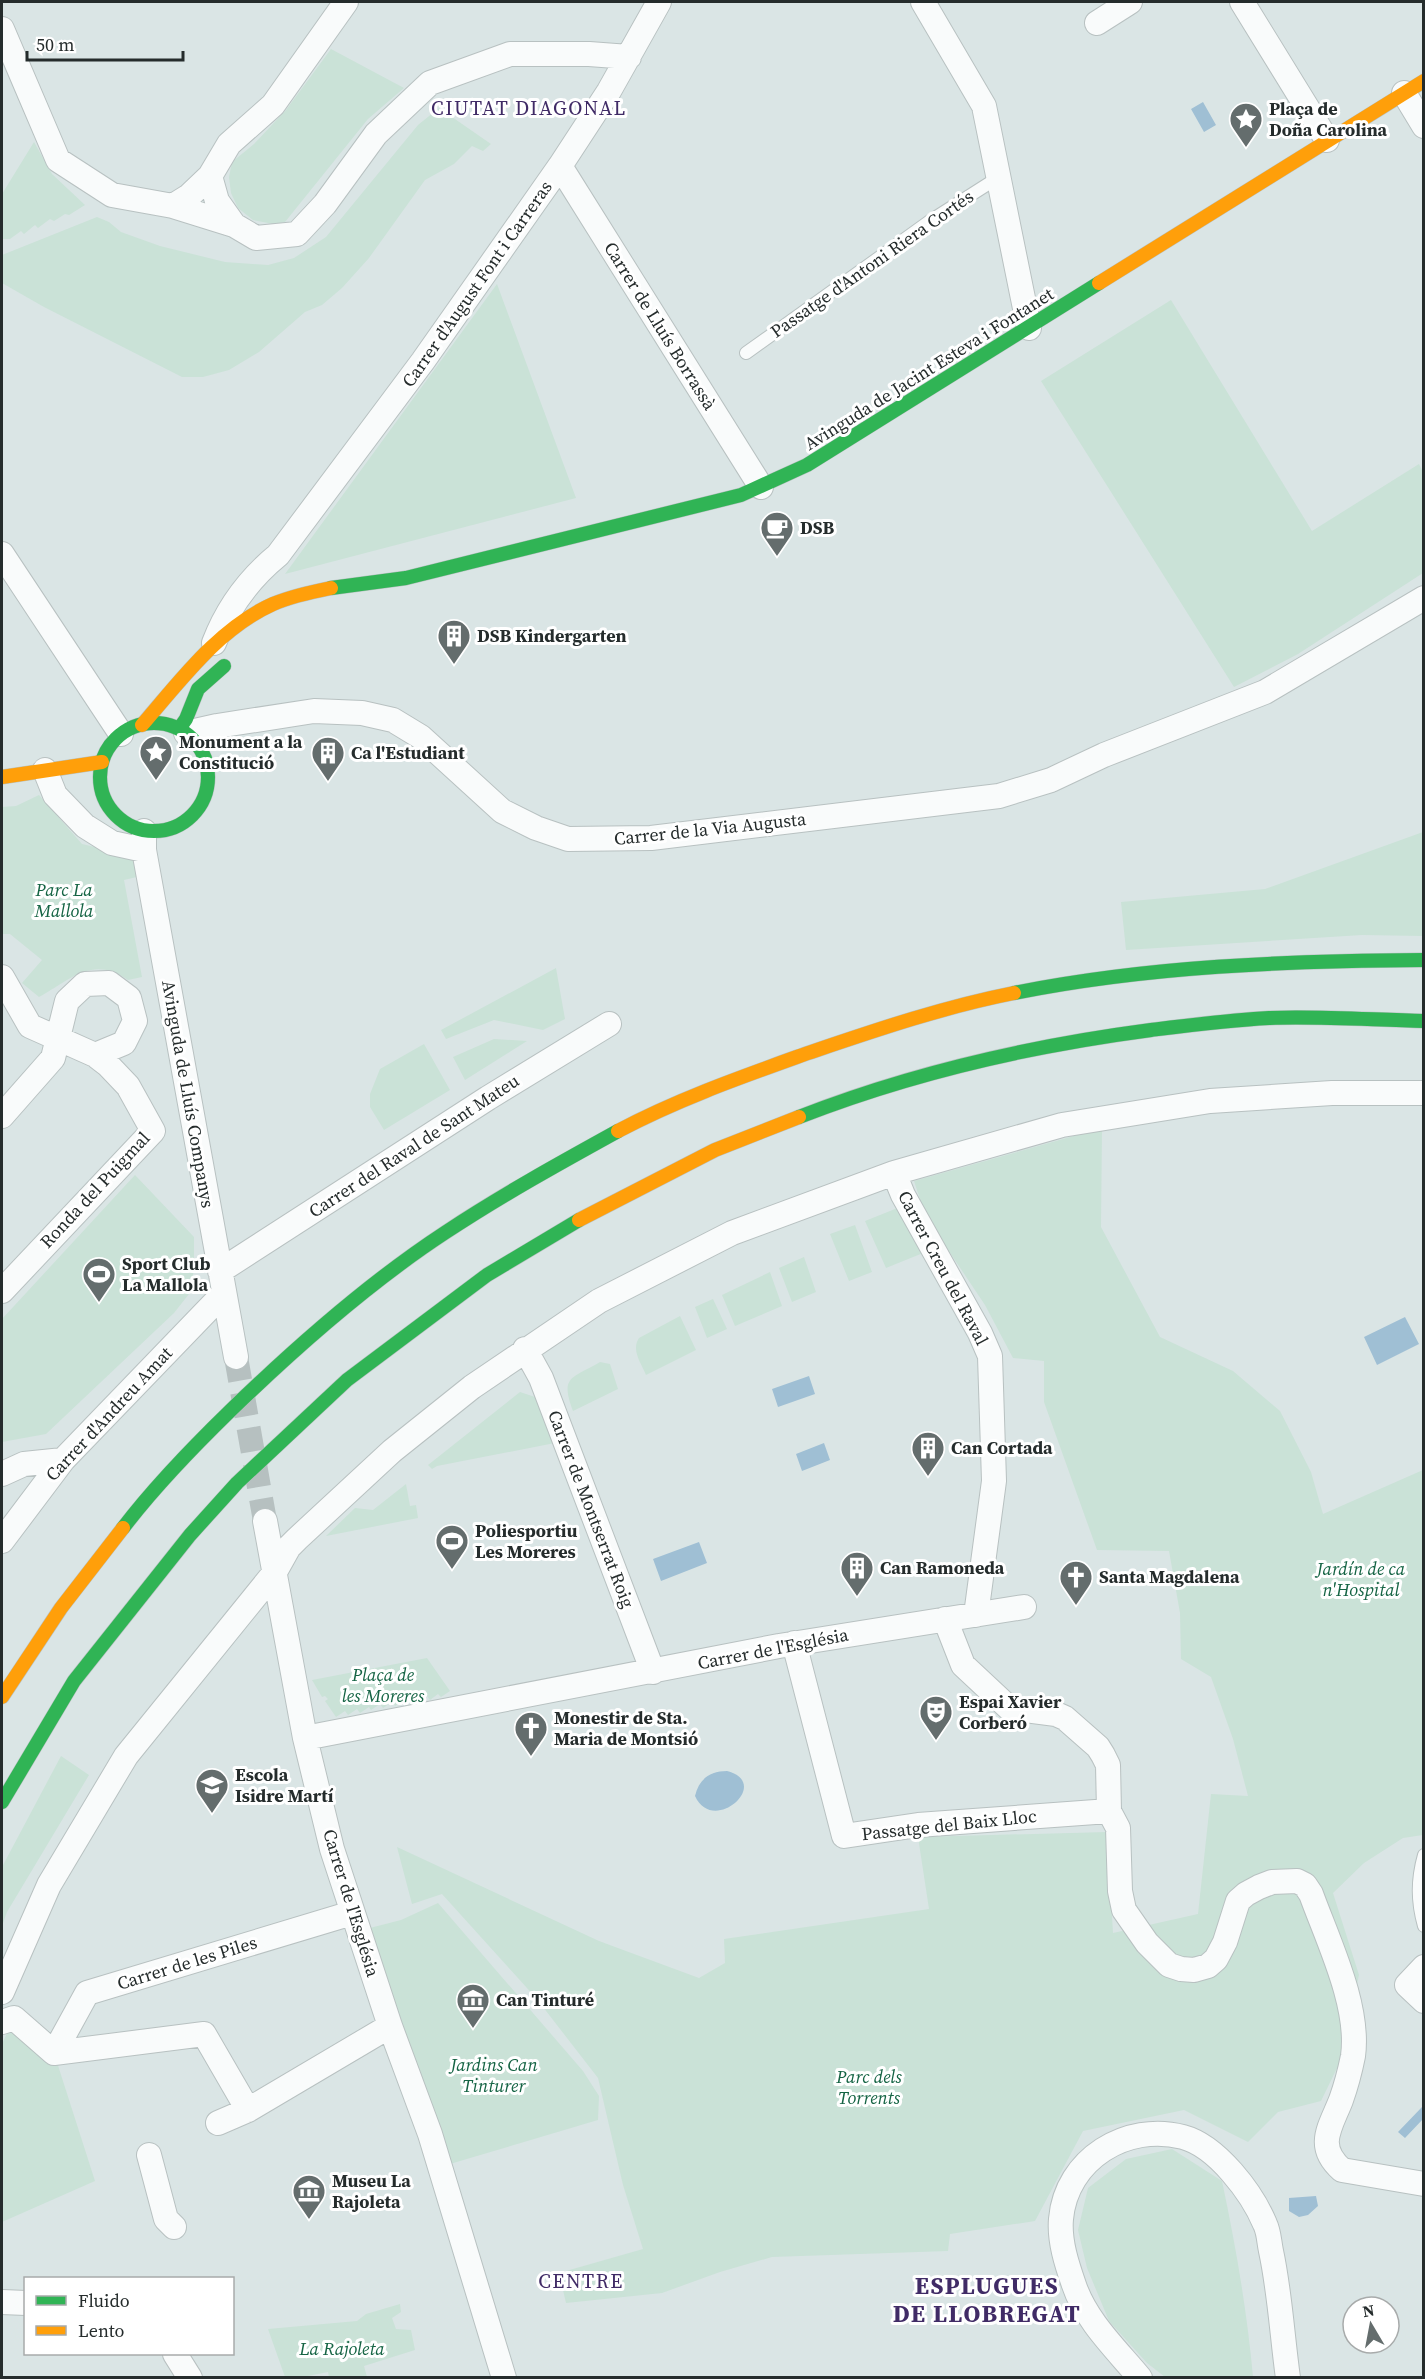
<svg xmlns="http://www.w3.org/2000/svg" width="1425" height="2379" viewBox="0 0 1425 2379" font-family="'Source Serif 4',serif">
  <rect width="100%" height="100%" fill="#dae5e5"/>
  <path fill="#cae2d7" d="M331,49l73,39 -36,31 -83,103 -12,2 -20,-4 -15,-12 -7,-15 -2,-16 3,-15 22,-18 32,-34z
    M439,108l52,36 -8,7 -11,-5 -18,18 -29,16 -56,78 -27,30 -20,17 -17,7 -46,40 -30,18 -26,7h-21l-138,-70 -42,-24v-28l95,-38 12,5 12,10 39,14 65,16 43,3 26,-7 32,-21 92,-112z
    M34,142l18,32 33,31 -16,10 -4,-1 -11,7 -4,-2 -12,9 -3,-3 -11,9 -3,-3 -11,8h-8v-45z
    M497,284l79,214 -291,76z
    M1171,300l141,231 107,-67 4,8v101l-125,81 -64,33 -193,-306z
    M39,795l43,49 55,13 4,19 -17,4 18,97 -14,3c-36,-25 -56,-1 -89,17l-17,-14 20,-23 -32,-26h-8v-127l14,-1z
    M1423,832v104l-61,-1 -236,15 -5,-48 144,-13z
    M556,968l9,51 -22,11 -49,-10 -48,19 -5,-9z
    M494,1039l33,2 -62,39 -12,-23z
    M424,1044l26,46 -66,40 -14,-23v-13l10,-25z
    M1102,1128l-1,99 59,110 73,34 47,40 31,61 12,42 100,-44v365l-20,3 -39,25 -31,30 26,82 -19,87 -19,39 -43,11 -30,30 -64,-32 -101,21 -48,90 -85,13 -2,17 -176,6 -52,15 -58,21 -96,10 -7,-30 84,-24 -20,-64 -25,-107 -62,-80 -94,-104 -30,10 -15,-57 202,94 100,37 26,-15 -1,-24 205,-30 -11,-72 189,-5 6,101 85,-19 13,-120 37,2 -15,-57 -22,-62 -30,-18 -1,-46 -11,-62 -72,-1 -53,-148v-41l-31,-3 -28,-53 -59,-88 -12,-36z
    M135,1175l59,62v33l-5,24 -15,19 -128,121 -44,8v-123z
    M905,1205l23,46 -42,17 -21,-47z
    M855,1225l17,47 -23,9 -19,-47z
    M804,1257l12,35 -24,10 -13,-34z
    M770,1272l12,34 -47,20 -13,-31z
    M713,1299l14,30 -20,9 -12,-31z
    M680,1316l16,34 -50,25c-5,-12 -15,-25 -7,-37z
    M600,1362l10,2 8,25 -45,22c-13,-35 -2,-32 27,-49z
    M520,1392l24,8 16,42 -123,24 -5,3 -4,-4z
    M406,1484l4,22 6,-1 2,13 -92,18 29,-28 18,2z
    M427,1658l23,33 -9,6 -3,-3 -8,6 -3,-4 -9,5 -3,-3 -9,6 -2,-4 -9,6 -3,-4 -9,6 -3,-4 -9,6 -2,-3 -9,6 -3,-4 -9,6 -3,-4 -9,6 -11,-16 3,-2 -3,-3 -3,1 -10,-17z
    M61,1756l28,19 -82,137 -5,14v-59z
    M438,1903l145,168 16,25 -1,24 -148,44 -84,-235 35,-9z
    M14,2018l40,35 41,128 -93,41v-178z
    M1172,2149l50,32c14,66 25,130 31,196h-88l-18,-14 -38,-42 -22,-53 -9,-38 10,-42 38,-29z
    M400,2304l1,8 -9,6 4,11 15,1 4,20 -51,16 3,11h-38l-1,-5 -25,5h-18l-17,-48 89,-8 9,-7z"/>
  <path fill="#9fbfd4" d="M1203,102l13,23 -12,7 -13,-23z
    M1405,1317l14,27 -42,21 -13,-28z
    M809,1376l6,18 -37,13 -6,-18z
    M824,1443l6,17 -28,11 -6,-17z
    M699,1542l8,21 -46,18 -8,-22z
    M727,1771c46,12 -14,65 -32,25 4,-17 15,-25 32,-25z
    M1422,2107l1,12 -18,19 -7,-6z
    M1316,2196l2,10 -10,9 -9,2 -10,-6v-13z"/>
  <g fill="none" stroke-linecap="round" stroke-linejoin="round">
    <path stroke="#b6c0c0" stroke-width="24" stroke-dasharray="24 12" stroke-linecap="butt" d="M236,1357l29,164"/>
    <defs>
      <path id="lane" d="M746,353l184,-132 69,-44
        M1424,1855c-7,25 -7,46 0,71"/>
      <path id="street" d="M923,2l61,104 45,222
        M1242,2l85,138
        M1097,23l33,-21
        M2,29l56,131 54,35 61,11 61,19 22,13 41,-4 28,-30 51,-70 54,-51 80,-29h79l40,3
        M1404,93l20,33
        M560,166l201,321
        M210,176l7,25 17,24
        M173,206l16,-10 21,-20 19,-32 44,-39 73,-103
        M2,554l119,180
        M214,643c13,-34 36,-65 64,-88l145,-194 137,-195 49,-75 50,-89
        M186,733l31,-7 97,-15 48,2 31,7 28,17 81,74 34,17 32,11 83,-1 348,-42 52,-16 53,-25 161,-63 159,-94
        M45,770l10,25 30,31 27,17 32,7
        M144,831v19l92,507
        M2,977l28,49 65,29 13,10 20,21 25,45 -151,160
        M2,1116l51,-58 14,-57 18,-17 24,-1 20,15 6,23 -11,22 -29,12
        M894,1173l9,22 77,138 10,23 4,125 -18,134
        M220,1271l268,-173 121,-74
        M525,1349l16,29 112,294
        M2,1474l22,-10 39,-4
        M265,1521l40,217 27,111 58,177 40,108 74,244
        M2,1541l61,-81 161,-167
        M945,1619l18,46 46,43 47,6 9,4 33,29 5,8 5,10 1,46 9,17 2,63 4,19 23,33 22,22 12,4 13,1 14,-4 8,-7 9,-17 13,-41 8,-7 13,-7 13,-5 25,-1 8,4 6,9c17,47 49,112 42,162 -3,15 -7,30 -12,44 -11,28 -26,46 1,70l82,14
        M794,1643l50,193 74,-11 191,-14
        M305,1738l474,-92 245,-39
        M1424,1967l-17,18 17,16
        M2,1992l47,-107 77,-129 149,-184 14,-25 8,-8 95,-88 80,-64 127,-86 133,-68 162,-60 168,-48 148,-24 122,-8h92
        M2,2022l12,-4 40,35 150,-19 44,76
        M54,2053l33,-60 265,-80
        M218,2123l30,-13 142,-84
        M149,2155l17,64 8,8
        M2,2302l24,1
        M175,2354l15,24
        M1140,2378c-24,-29 -54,-57 -66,-93 -7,-20 -15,-44 -13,-66 5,-60 66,-97 122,-82 34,9 69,56 82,87 4,8 4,18 6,27 9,42 11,84 17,127"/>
      <path id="fast" d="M331,588l75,-10 335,-83 66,-30 292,-182
        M100 777a54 54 0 1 1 108 0a54 54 0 1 1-108 0Z
        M179,729l7,-10 12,-30 26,-23
        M1014,993c135,-27 272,-32 410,-33
        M799,1117c115,-45 230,-71 352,-87 40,-5 79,-10 118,-12 52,-2 104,2 155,3
        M123,1528c32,-42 69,-80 107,-117 67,-65 138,-128 216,-179 56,-37 114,-69 172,-101
        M2,1802l72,-121 116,-146 47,-52 110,-103 140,-105 92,-55"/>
      <path id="slow" d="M1099,283l325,-202
        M142,725c38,-44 77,-97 131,-121 19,-8 38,-12 58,-16
        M2,777l100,-15
        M618,1131c60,-32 126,-55 190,-78 68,-23 135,-46 206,-60
        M579,1220l136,-70 84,-33
        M2,1697l59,-89 62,-80"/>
    </defs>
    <use href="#lane" stroke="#b8c1c1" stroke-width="14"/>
    <use href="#street" stroke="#b8c1c1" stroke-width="26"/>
    <use href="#fast" stroke="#b8c1c1" stroke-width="15"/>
    <use href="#slow" stroke="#b8c1c1" stroke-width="15"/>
    <use href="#lane" stroke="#f9fbfb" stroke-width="12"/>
    <use href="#street" stroke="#f9fbfb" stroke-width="24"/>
    <use href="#fast" stroke="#30b455" stroke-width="14"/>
    <use href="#slow" stroke="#ff9f0a" stroke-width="14"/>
  </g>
  <defs>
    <symbol id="sight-pin" viewBox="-11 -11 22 30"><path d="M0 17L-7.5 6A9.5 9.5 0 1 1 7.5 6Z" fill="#646d6d" stroke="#fff"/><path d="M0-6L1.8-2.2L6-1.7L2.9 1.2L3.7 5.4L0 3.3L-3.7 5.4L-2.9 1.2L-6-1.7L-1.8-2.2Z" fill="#fff"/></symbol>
    <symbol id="cafe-pin" viewBox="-11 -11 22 30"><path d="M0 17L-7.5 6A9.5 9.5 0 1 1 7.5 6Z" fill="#646d6d" stroke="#fff"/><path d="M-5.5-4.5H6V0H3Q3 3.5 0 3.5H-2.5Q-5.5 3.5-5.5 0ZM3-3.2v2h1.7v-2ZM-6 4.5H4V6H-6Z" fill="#fff"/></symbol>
    <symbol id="building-pin" viewBox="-11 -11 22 30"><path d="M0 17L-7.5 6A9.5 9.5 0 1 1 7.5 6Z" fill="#646d6d" stroke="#fff"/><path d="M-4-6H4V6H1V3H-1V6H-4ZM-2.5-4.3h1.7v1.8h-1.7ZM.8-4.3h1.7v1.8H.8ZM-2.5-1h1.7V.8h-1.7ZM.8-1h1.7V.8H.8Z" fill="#fff"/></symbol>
    <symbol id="stadium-pin" viewBox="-11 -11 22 30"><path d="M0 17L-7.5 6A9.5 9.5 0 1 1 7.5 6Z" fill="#646d6d" stroke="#fff"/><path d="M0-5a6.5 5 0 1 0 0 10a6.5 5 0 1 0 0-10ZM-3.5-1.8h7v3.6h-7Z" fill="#fff"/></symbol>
    <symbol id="church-pin" viewBox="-11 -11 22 30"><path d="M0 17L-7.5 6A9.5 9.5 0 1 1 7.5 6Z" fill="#646d6d" stroke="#fff"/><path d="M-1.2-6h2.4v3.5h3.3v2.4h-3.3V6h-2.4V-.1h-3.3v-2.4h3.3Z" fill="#fff"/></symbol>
    <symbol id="theatre-pin" viewBox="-11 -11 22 30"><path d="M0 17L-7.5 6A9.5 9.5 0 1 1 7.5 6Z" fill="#646d6d" stroke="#fff"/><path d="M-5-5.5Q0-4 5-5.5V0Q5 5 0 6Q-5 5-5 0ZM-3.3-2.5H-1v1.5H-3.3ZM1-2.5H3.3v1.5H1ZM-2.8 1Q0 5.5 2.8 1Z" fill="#fff"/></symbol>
    <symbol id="school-pin" viewBox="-11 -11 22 30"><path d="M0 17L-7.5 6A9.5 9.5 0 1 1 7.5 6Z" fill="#646d6d" stroke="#fff"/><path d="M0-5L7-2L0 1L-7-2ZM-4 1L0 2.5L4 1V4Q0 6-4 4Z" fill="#fff"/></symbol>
    <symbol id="museum-pin" viewBox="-11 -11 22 30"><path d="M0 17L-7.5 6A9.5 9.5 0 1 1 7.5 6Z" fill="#646d6d" stroke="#fff"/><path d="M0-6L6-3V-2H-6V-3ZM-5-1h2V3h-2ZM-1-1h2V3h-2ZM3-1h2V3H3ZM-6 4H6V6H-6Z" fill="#fff"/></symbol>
  </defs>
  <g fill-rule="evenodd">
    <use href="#sight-pin" x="1227" y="100" width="38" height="52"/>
    <use href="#cafe-pin" x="758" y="509" width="38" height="52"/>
    <use href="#building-pin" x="435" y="617" width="38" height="52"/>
    <use href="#sight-pin" x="137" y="733" width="38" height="52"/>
    <use href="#building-pin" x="309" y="734" width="38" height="52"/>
    <use href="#stadium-pin" x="80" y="1255" width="38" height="52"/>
    <use href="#building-pin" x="909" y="1429" width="38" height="52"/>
    <use href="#stadium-pin" x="433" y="1522" width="38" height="52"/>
    <use href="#building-pin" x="838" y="1549" width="38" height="52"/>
    <use href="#church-pin" x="1057" y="1558" width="38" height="52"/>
    <use href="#theatre-pin" x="917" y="1693" width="38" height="52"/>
    <use href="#church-pin" x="512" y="1709" width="38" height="52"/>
    <use href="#school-pin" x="193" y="1766" width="38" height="52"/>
    <use href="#museum-pin" x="454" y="1981" width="38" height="52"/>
    <use href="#museum-pin" x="290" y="2172" width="38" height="52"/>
  </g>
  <g text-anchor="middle" stroke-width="6" stroke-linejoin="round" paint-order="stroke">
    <g font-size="18" font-weight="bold" fill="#252c2c" stroke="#fff" text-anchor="start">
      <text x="1269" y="115">Plaça de<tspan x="1269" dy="21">Doña Carolina</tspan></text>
      <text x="800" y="534">DSB</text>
      <text x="477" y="642">DSB Kindergarten</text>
      <text x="179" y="748">Monument a la<tspan x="179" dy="21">Constitució</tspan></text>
      <text x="351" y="759">Ca l'Estudiant</text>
      <text x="122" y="1270">Sport Club<tspan x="122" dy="21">La Mallola</tspan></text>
      <text x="951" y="1454">Can Cortada</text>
      <text x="475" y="1537">Poliesportiu<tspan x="475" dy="21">Les Moreres</tspan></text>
      <text x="880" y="1574">Can Ramoneda</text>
      <text x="1099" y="1583">Santa Magdalena</text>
      <text x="959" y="1708">Espai Xavier<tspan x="959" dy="21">Corberó</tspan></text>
      <text x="554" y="1724">Monestir de Sta.<tspan x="554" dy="21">Maria de Montsió</tspan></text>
      <text x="235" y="1781">Escola<tspan x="235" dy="21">Isidre Martí</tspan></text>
      <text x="496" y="2006">Can Tinturé</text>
      <text x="332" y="2187">Museu La<tspan x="332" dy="21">Rajoleta</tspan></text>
    </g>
    <g font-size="18" fill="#252c2c" stroke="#fff">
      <text transform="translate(872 264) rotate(-35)" y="6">Passatge d'Antoni Riera Cortés</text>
      <text transform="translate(477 284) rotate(-55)" y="6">Carrer d'August Font i Carreras</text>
      <text transform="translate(660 326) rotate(58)" y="6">Carrer de Lluís Borrassà</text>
      <text transform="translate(929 369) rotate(-32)" y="6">Avinguda de Jacint Esteva i Fontanet</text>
      <text transform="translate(710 829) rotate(-6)" y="6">Carrer de la Via Augusta</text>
      <text transform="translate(188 1094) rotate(80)" y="6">Avinguda de Lluís Companys</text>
      <text transform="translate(414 1146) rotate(-33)" y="6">Carrer del Raval de Sant Mateu</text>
      <text transform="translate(95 1190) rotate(-47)" y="6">Ronda del Puigmal</text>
      <text transform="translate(943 1268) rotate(62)" y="6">Carrer Creu del Raval</text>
      <text transform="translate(109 1414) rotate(-47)" y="6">Carrer d'Andreu Amat</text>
      <text transform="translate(591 1509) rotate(69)" y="6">Carrer de Montserrat Roig</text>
      <text transform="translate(773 1649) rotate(-11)" y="6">Carrer de l'Església</text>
      <text transform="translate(949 1825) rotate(-6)" y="6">Passatge del Baix Lloc</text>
      <text transform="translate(351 1903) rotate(73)" y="6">Carrer de l'Església</text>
      <text transform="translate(187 1963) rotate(-17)" y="6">Carrer de les Piles</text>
    </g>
    <g font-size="18" font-style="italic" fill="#156444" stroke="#fff">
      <text x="64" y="896">Parc La<tspan x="64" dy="21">Mallola</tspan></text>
      <text x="1361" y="1575">Jardín de ca<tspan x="1361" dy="21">n'Hospital</tspan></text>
      <text x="383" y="1681">Plaça de<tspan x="383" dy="21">les Moreres</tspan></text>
      <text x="494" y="2071">Jardins Can<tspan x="494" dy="21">Tinturer</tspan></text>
      <text x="869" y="2083">Parc dels<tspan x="869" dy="21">Torrents</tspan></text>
      <text x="342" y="2355">La Rajoleta</text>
    </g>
    <g font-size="20" letter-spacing="1.5" fill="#402b66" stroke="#fff">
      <text x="529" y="115">CIUTAT DIAGONAL</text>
      <text x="581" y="2288">CENTRE</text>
    </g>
    <g font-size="24" font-weight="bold" letter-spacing="1.5" fill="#402b66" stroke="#fff">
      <text x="987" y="2294">ESPLUGUES<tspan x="987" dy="28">DE LLOBREGAT</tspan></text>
    </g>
  </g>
  <rect width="1425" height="2379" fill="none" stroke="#252c2c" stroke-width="6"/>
  <rect x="24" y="2277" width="210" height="78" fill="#ffffff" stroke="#a8abab" stroke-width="1.5"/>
  <rect x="36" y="2296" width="30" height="9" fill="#30b455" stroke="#a8abab" stroke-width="1.5"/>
  <text x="78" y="2307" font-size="18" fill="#252c2c">Fluido</text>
  <rect x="36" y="2326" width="30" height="9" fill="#ff9f0a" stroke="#a8abab" stroke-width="1.5"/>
  <text x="78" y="2337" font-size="18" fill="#252c2c">Lento</text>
  <g transform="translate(1371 2325) rotate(350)"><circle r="28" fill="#ffffff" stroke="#a8abab" stroke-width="1.5"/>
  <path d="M0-4.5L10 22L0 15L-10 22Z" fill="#646d6d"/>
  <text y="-9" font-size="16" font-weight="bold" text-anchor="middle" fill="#252c2c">N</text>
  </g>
  <path d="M27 51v9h156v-9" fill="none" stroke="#252c2c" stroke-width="3"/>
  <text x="36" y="51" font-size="18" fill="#252c2c" stroke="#ffffff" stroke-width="4.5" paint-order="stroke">50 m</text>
</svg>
